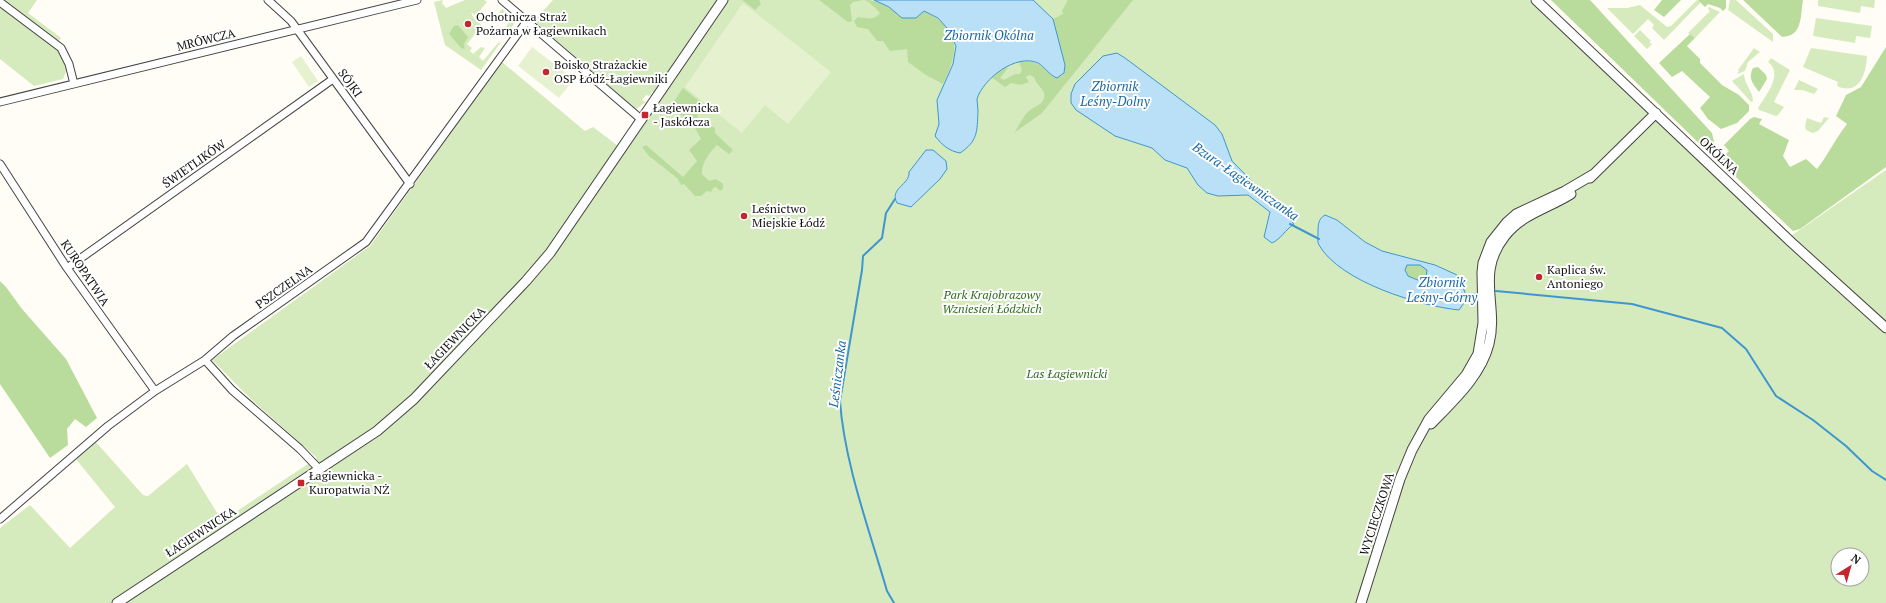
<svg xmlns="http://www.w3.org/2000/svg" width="1886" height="603" viewBox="0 0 1886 603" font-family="'PT Serif',serif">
  <rect width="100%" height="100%" fill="#fffdf5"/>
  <path fill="#d5ebbd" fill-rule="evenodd" d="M1,0h36l-9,13 33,25 -3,4z
    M443,0l-1,3 4,5 19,-8h19l3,2 -10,12 10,11 -16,-13 2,5 17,16 -2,1 -8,-6 -13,16 5,4 -2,3 3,3 8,-7 4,1 -6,9 4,4 15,-18 3,-1 -20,28 -36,-25 -11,-43z
    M553,0h976l256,240 101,-70v433h-1886v-75l30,-23 40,43 45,-41 -40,-49 20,-17 48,54 5,1 39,-32 35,57 95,-63 -63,-56 -42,-42 158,-114 132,-184 83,69 8,-4 25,19 10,-13 26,-40 -2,-1 -2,4 -4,-1 -4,5 4,2 -10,7 -102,-88zM1838,555h24v24h-24z
    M1697,0l4,2 -37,38 -12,-12 2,-3 -6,-6 -15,15 -26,-26h20l13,-3 27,22 4,-1z
    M1730,0h6l37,34v8l-45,-32z
    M1818,0h57l-1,8 -13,-2 -1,7 -42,-7z
    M0,6l60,44 7,19 -4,10 -29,7 -34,-27z
    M1709,7l11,5 -25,26 -7,-5 22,-22 -2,-2z
    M502,9l14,12 -10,15 -4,-4 7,-10 -10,-10z
    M1816,18l56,8 -2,12 -14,-2 -1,7 -42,-7z
    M1640,30l11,11 -2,1 3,2 -5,5 -13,-13z
    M1754,48l6,4 -12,10 -3,9 -8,3 2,-3 -1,-1z
    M1811,48l56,8c-1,18 -7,38 -28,31l-2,-2 1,-3 -35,-15z
    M1771,58l19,12 -16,32 10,5 -6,8 -2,1 -17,-6 -1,-2c8,-13 26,-34 10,-46z
    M1744,74c0,10 9,17 9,27l-2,1 -19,-21z
    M1799,80l19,9 -4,5 -12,-4h-8z
    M1824,117l5,1 -11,13 -5,2 -7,-3 -1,-4 2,-8 14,5z"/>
  <path fill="#b9dc9c" d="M742,0h17l2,4 -6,6z
    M819,0h44l-10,2 -3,3 2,16 -4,1z
    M864,0c16,0 27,8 39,18l21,-7c38,19 35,39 19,73l-17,-9 -18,-13 -1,-13 -17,2 -7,-10h-6l-9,-12 -11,-2 -3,-6 4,-4c9,1 16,4 22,-4l-11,-11z
    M1068,0h65l-91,113 -28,20c5,-7 9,-17 15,-22 5,-5 17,-6 15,-18 -1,-4 -8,-9 -10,-16l-5,-2 -3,2 3,5 -8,3 -10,-2 -6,4 -14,-10 14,-10 3,1 -8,10 4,2 11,-6h5l2,-4 -3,-8c15,-3 24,4 34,15l9,-1 2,-3 1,-8 -12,-46 10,-5 -1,-3z
    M1551,0h39l122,133 2,9 -6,10z
    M1662,0h19l-17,17 -10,-7z
    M1698,0h28v8l-3,3 -3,-3 -12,-4 -3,3z
    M1743,0h60c-3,17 0,36 -21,37z
    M458,25l10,12 -4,7 1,5 -4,-1 -12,-14 5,-8z
    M1690,34l5,4 -8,8 13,13v4l22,22 17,10 10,10v6l-12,12 -16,6 -13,-10 -8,-11 10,-11 -28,-26 -10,6 -13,-14z
    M1886,47v120l-86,62 -7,2 -74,-70 10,-10 -5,-6 26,-26 4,-2 8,2 -3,5 30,16 -6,16 7,11 16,-8 11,10c11,-14 18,-30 30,-45l-11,-8 10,-21 15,-8z
    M1758,67l8,8 1,4 -8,13c-7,-9 -11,-14 -6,-24z
    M683,88l20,16 -6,12 2,4 16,8v5l18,17 -4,4 -12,-9c-7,7 -16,18 -15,29l7,7 7,-2 7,5v5l-3,2 -4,-4 -3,1 -2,4 -4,-1 -6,5h-6l-11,-12 -3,1 -4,-7 -28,-22 -7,-9 4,-2 37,32 14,-16 -8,-11 12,-11 -7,-13 -23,-20z
    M1407,265h13l7,5 -1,7 -6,4 -12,-5 -3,-6z
    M0,281l6,6 16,22 44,50 31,59 -11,9 -11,-8 -8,10 1,16 -18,13 -50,-74z"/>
  <path fill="#e6f2cf" d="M743,3l88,69 -43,52 -23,-19 -23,28 -57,-46z
    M532,47l42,32 -15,19 -41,-32z
    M301,56l17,25 -9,6 -17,-25z"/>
  <path fill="#b9e0f7" stroke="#3f96cf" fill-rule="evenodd" d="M874,0h159l20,19 12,46 -1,8 -7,5c-8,-3 -12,-11 -19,-15 -22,-10 -55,16 -61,36 0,4 1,8 1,12 -1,21 0,30 -18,42 -11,-2 -18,-8 -25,-17l4,-12 -2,-24 16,-36 3,-18 -9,-18 -9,-10 -14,-7 -8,7h-14l-13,-11z
    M1117,53l8,5 90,67 7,9 10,27 62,63c-9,6 -13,15 -22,19l-8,-6 6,-25 -22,-17 -30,1 -11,-3 -9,-8 -11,-17 -22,-8 -13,-12 -37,-12 -39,-26 -5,-7v-9l4,-10 28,-28z
    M926,150h7l13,11 1,8 -7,10 -29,28 -14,-4c-8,-15 13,-18 12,-31z
    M1325,215l12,5 28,22 17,9 53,14 22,10 8,17 -1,11 -5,7c-39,-4 -119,-28 -140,-65 -2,-3 -1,-8 -1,-12 0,-8 0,-14 7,-18zM1411,265h9l7,5 -1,7 -6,4 -12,-5 -3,-6 2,-5z"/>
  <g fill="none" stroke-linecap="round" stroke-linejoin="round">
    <path stroke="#3f96cf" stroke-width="2" d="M1290,224l29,15
      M1496,291l136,13 90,24 24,21 30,47 37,24 33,26 26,25 14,9
      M1462,295l15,-1
      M894,603l-7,-12c-17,-59 -43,-129 -47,-190l22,-131 1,-14 19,-18 4,-25 9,-14"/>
    <defs>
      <path id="minor" d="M268,0l23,21 119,163
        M502,0l140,120
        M0,2l61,46 8,16 5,20
        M0,102l417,-102
        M0,164l67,104 88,123
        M67,268l266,-189
        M205,360l27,30 68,59 20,21
        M0,519l108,-93 47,-35 50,-31 28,-24 133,-94 161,-221"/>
      <path id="tertiary" d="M1536,0l255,242 95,86
        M1590,178l66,-65
        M1431,424c22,-23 50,-48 58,-80 10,-39 -14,-70 16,-108 17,-22 44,-28 66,-42
        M117,603l260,-172 37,-32 112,-118 24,-28 173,-253
        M1361,603l39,-124 12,-29 17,-31 37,-44 12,-21 5,-31 -1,-51 1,-9 8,-21 16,-20 9,-8 49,-23 29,-17"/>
    </defs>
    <use href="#minor" stroke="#444" stroke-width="9"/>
    <use href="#tertiary" stroke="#444" stroke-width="11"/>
    <use href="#minor" stroke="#fff" stroke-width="7"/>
    <use href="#tertiary" stroke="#fff" stroke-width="9"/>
  </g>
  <g fill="#c4262e" stroke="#fff" stroke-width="1.5">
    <circle cx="468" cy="24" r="4"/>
    <circle cx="546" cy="72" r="4"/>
    <rect x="641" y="111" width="8" height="8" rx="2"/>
    <circle cx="744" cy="216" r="4"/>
    <circle cx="1539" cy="277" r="4"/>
    <rect x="297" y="479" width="8" height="8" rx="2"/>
  </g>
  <g text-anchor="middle" stroke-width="4" stroke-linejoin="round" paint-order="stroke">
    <g font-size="12" fill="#111" stroke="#fff" text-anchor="start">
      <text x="476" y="21">Ochotnicza Straż<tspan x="476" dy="14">Pożarna w Łagiewnikach</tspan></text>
      <text x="554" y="69">Boisko Strażackie<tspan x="554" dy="14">OSP Łódź-Łagiewniki</tspan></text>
      <text x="653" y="112">Łagiewnicka<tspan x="653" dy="14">- Jaskółcza</tspan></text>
      <text x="752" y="213">Leśnictwo<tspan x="752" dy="14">Miejskie Łódź</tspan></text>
      <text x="1547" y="274">Kaplica św.<tspan x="1547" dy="14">Antoniego</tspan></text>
      <text x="309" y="480">Łagiewnicka -<tspan x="309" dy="14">Kuropatwia NŻ</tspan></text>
    </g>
    <g font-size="12" fill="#111" stroke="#fff">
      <text transform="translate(206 40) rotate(-14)" y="4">MRÓWCZA</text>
      <text transform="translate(350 83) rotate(54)" y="4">SÓJKI</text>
      <text transform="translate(1719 156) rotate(43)" y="4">OKÓLNA</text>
      <text transform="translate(194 164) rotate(-35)" y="4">ŚWIETLIKÓW</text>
      <text transform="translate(85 273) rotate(56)" y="4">KUROPATWIA</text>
      <text transform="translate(284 287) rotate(-35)" y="4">PSZCZELNA</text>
      <text transform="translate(455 338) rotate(-46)" y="4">ŁAGIEWNICKA</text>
      <text transform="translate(1377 514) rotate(-72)" y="4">WYCIECZKOWA</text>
      <text transform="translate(201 532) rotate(-33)" y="4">ŁAGIEWNICKA</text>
    </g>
    <g font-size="12" font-style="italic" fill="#2f6b1f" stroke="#fff">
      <text x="992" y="299">Park Krajobrazowy<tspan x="992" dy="14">Wzniesień Łódzkich</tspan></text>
      <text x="1067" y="378">Las Łagiewnicki</text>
    </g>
    <g font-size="13" font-style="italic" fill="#1768a6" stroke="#fff">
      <text x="989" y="40">Zbiornik Okólna</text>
      <text x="1115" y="91">Zbiornik<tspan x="1115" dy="15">Leśny-Dolny</tspan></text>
      <text transform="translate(1246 181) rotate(35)" y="5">Bzura-Łagiewniczanka</text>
      <text x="1442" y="287">Zbiornik<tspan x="1442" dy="15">Leśny-Górny</tspan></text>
      <text transform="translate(837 374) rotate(-83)" y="5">Leśniczanka</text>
    </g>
  </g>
  <g transform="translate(1850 567) rotate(37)"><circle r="19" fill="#ffffff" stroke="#a0a0a0"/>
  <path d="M0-3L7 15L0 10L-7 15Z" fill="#c4262e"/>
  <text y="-6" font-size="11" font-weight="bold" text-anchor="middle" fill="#111111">N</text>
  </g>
</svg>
